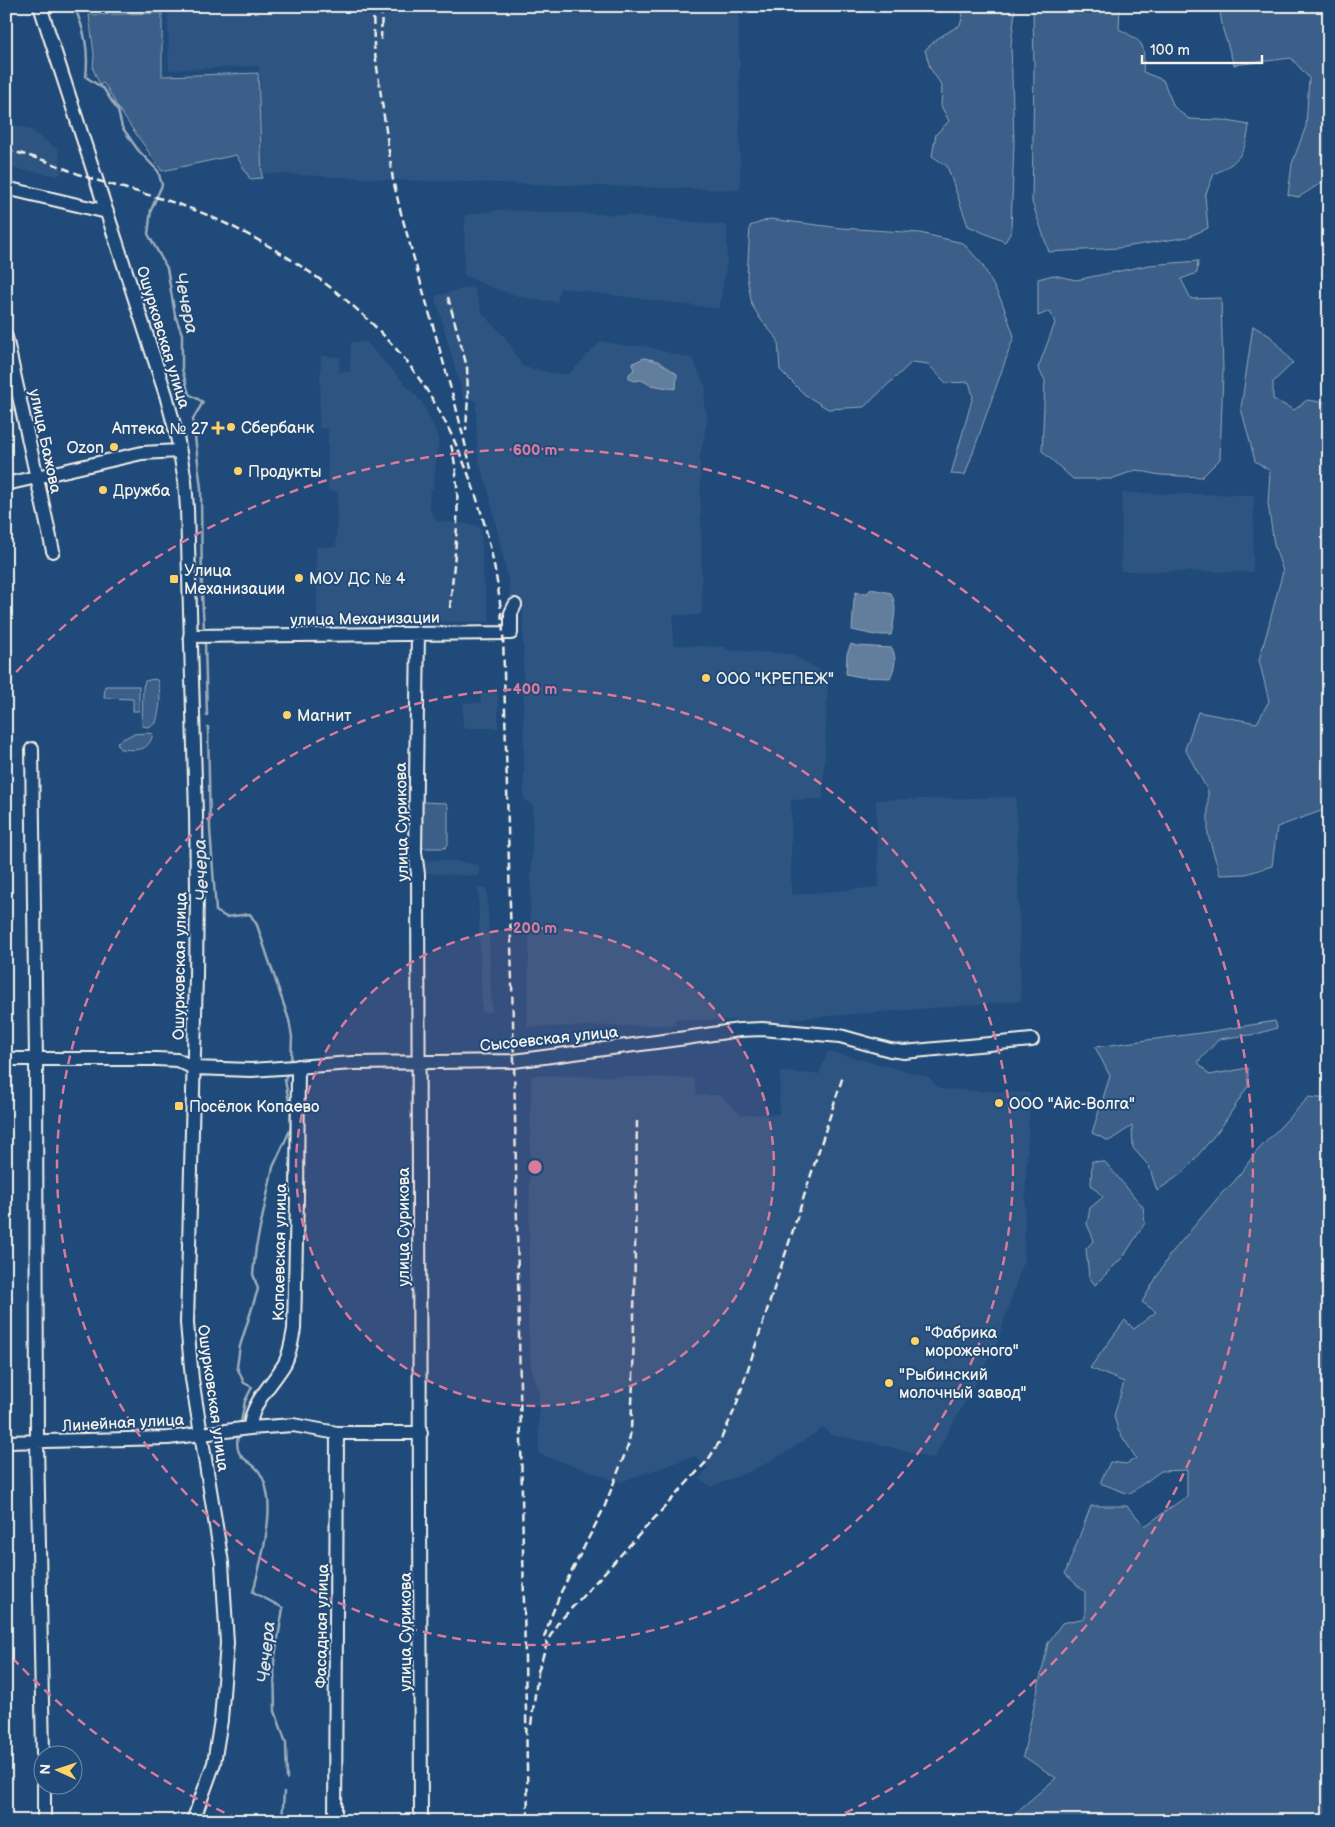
<svg xmlns="http://www.w3.org/2000/svg" width="1335" height="1827" viewBox="0 0 1335 1827" font-family="'Balsamiq Sans',sans-serif">
  <rect width="100%" height="100%" fill="#1f4a7a"/>
  <filter id="ink" filterUnits="userSpaceOnUse"><feTurbulence type="fractalNoise" baseFrequency=".02" numOctaves="2"/><feDisplacementMap in="SourceGraphic" scale="10" xChannelSelector="R" yChannelSelector="G"/><feConvolveMatrix kernelMatrix="1 2 1 2 8 2 1 2 1" color-interpolation-filters="sRGB"/></filter>
  <g filter="url(#ink)">
    <path fill="#2d5581" d="M168,6h571l1,184 -347,-10 -131,-7 -3,-107 -90,4z
      M6,122l23,7 29,20 4,23 -4,4 -52,-9z
      M500,210l125,5 102,10v36l-8,48 -159,-21 -3,14 -32,-4 -30,-9 -31,-14 1,-60z
      M470,287l4,1 8,25 23,24 18,30 36,7h8l4,-2 30,-31 27,5h16l49,13 13,29 -2,18 4,10 -8,40 2,157 -3,2h-26v30l53,2v3l65,4 37,21 -5,124 -32,1v95l88,-8 -3,-87 140,-3 5,204 -230,18v4l-116,-4v6l-148,2 6,-221 -9,-7 -1,-196 -13,-2 -1,-16 -20,-92 -10,-31 -2,-14 -1,-46 -4,-3 -8,1 -29,-104z
      M351,342h15l56,60 17,36 -6,50 -3,3 -1,18 8,12 39,4 5,5 2,46 7,46 -173,-1 -1,-74h20l2,-56h-10v-62l-9,-1 2,-72 19,1 -1,15h11z
      M1122,493l132,2 -1,77 -132,-1z
      M481,693h17v35h-35v-25h18z
      M421,860l35,1 23,4v11l-59,-3z
      M478,888h9l5,124h-10z
      M828,1051l101,26 11,12 90,4 -4,85 -2,81 -28,87 -63,113 -54,-15 -48,-9 -7,-8 -34,23 -21,12 -23,11 -35,14 -12,-8 9,-11 -13,-12 -75,26 -81,-28v-60l-8,-27 -3,-40 3,-252 163,3 3,17h23l21,20 38,-1 1,-42 39,2z"/>
    <path fill="#3a5f88" stroke="#97a8b8" d="M957,6h56l2,5 -4,34 3,96 -3,91 -6,10 -37,-16 -21,-60 -15,-10 4,-22 13,-13 -8,-15 1,-20 -12,-18 -5,-18 13,-12 22,-13 3,-10z
      M1033,6h87l-1,23c26,14 26,14 24,43l20,8 11,27 15,12 33,1 27,5c-3,28 -10,37 -35,49l-9,22 3,32 -20,9 -70,11 -69,4 -17,-50 2,-132z
      M1219,6h110v175h-5l-25,16 -11,-2 4,-31 14,-38 3,-48 -18,-20 -57,7 -11,-35z
      M162,13v63l96,-3 4,105 -12,1 -14,-24 -74,16 -42,-60 -14,-25 -3,-3 -3,2 -7,-16 1,-15 -5,-39z
      M770,219l71,9 79,5 43,10 19,21 20,38 12,34 -49,139 -14,-1 22,-78 -4,-14 -23,1 -18,-19 -16,-2 -48,45 -36,2 -24,-15 -24,-24 -2,-30 -17,-20 -9,-15 -5,-28 3,-51z
      M1198,261l-1,12 -16,6 10,20 30,-1 2,74 -3,87 -18,18 -42,-2 -24,-5 -25,9h-38l-31,-28 3,-71 -7,-12 17,-45 -5,-12 -12,5v-37l15,-4 23,5 73,-15z
      M1253,326l17,10 23,27 -20,19v17l21,11 13,-10 22,3v405l-52,19 -5,39 -26,8 -26,1 -12,-40v-44l-23,-42 13,-37 59,11 12,-22 -10,-41 8,-28 16,-61 -9,-26 -6,-42 2,-32 -15,-10 -14,-53z
      M154,679l3,1c5,15 3,28 -1,43l-8,4 -6,-1 1,-39 2,-6z
      M105,686h34v25h-6v-12l-29,-1z
      M148,733l5,1c-5,19 -17,16 -33,15l-3,-7 16,-8z
      M423,802l23,1 2,4v37l-3,4h-22l-4,-3 1,-38z
      M1275,1021l2,7 -20,6 -38,5 -21,23 11,13 39,-7v18l-26,40 -37,45 -28,20 -8,-25 -16,-18 -1,-22 -23,15 -17,-8 18,-57 -15,-29 113,-15z
      M1309,1097l20,2v722h-318l2,-6 43,-37 -33,-22 25,-113 14,-20 23,-5v-26l-20,-18 26,-68h36l18,20 42,-30v-26l-26,1 -32,23 -29,-11 10,-21 16,2 10,-6 -18,-28 -4,-14 10,-34 -34,-14 35,-48 9,9 22,-17 -14,-10 27,-46 53,-63 11,-10 24,-32z
      M1092,1161l13,1 38,45 2,16 -21,33 -29,29 -6,-8 -3,-28 8,-9 -7,-16 3,-16 13,-11 -12,-12z"/>
    <path fill="#627e9d" stroke="#9cacbb" d="M644,358l14,3 19,13 -1,13 -2,2 -23,-4 -10,-5 -7,1 -5,-3v-4l4,-3 1,-4 -3,-3z
      M871,589l20,4c7,14 3,27 0,42h-16l-23,-5 2,-31 2,-7 11,1z
      M851,644l6,2 35,2c5,10 3,20 -2,30l-30,-1 -14,-3 1,-20z"/>
    <g fill="none" stroke-linecap="round" stroke-linejoin="round">
      <path stroke="#9cacbb" stroke-width="2.5" d="M74,6c11,25 15,44 12,71l18,12 14,22 4,16 16,23 20,21 4,14 -11,25 -3,24 19,34 8,47 7,19v35l7,25 14,8 -10,17 8,70 1,106 2,34
        M205,642l2,73
        M208,727l2,102 6,82 10,6 24,-3 7,11 32,95 3,17 -1,25
        M241,1422l4,-21 7,-14 -8,-4 -7,-16 3,-21 18,-57 -5,-15 3,-27 17,-80 18,-39v-15l-6,-33 2,-6
        M238,1436c-5,25 14,23 22,37 3,5 6,13 7,19 6,27 -7,73 -14,100l30,16 -9,54 1,49 11,32 1,36
        M282,1821l2,-29"/>
      <defs>
        <path id="minor" d="M40,6l126,389 11,41 8,45 2,28 9,305 1,74 -1,88 -9,347 5,56 30,184 5,80 -6,77 -7,43 -21,58
          M6,188l101,24
          M6,337l47,214
          M6,484l136,-31 37,-2
          M418,633l-3,219 3,22 3,947
          M190,636l321,-3v-20l4,-8
          M32,749l4,310 1,383 6,312
          M6,1059h150l21,1 17,8 57,2 102,-7 161,-2 172,-23 53,-8 23,-1 78,7 50,14 14,2 128,-12
          M250,1428c1,-26 23,-44 35,-65 5,-10 7,-23 9,-34l3,-130 1,-133
          M6,1442l162,-4 82,-10 43,-3 44,8h84
          M44,1784v37
          M335,1821l2,-388"/>
      </defs>
      <use href="#minor" stroke="#f4f1e8" stroke-width="16"/>
      <use href="#minor" stroke="#1f4a7a" stroke-width="12"/>
      <path stroke="#f4f1e8" stroke-width="2.5" stroke-dasharray="8 4" stroke-linecap="butt" d="M373,6l1,40 19,134 8,33 55,194 15,61
        M381,40l1,-34
        M6,150c14,3 27,7 40,11 18,7 35,15 53,20 40,12 82,21 119,39 64,29 124,70 172,122 69,75 106,191 113,291l11,428 14,760
        M448,297l19,70 1,29 -2,35
        M450,608c4,-51 14,-113 1,-163
        M544,1638l6,-19 11,-27 43,-84 24,-62 3,-16 2,-51 4,-258
        M538,1672l10,-32 9,-16 151,-164 12,-19 15,-32 108,-333
        M531,1725l8,-60"/>
    </g>
  </g>
  <circle cx="535" cy="1167" r="239" fill="#d87a9a" fill-opacity=".12"/>
  <g fill="none" stroke="#d87a9a" stroke-width="2.5" stroke-dasharray="9 6">
    <circle cx="535" cy="1167" r="239"/>
    <circle cx="535" cy="1167" r="478"/>
    <path d="M238 1819A717 717 0 0 1 6 1651M6 683A717 717 0 1 1 832 1819"/>
  </g>
  <g fill="#ffd166" stroke="#1f4a7a" stroke-width="2">
    <circle cx="231" cy="427" r="5"/>
    <path d="M215.5 420.5h5v5h5v5h-5v5h-5v-5h-5v-5h5z"/>
    <circle cx="114" cy="447" r="5"/>
    <circle cx="238" cy="471" r="5"/>
    <circle cx="103" cy="490" r="5"/>
    <circle cx="299" cy="578" r="5"/>
    <rect x="169" y="574" width="10" height="10" rx="2.5"/>
    <circle cx="706" cy="678" r="5"/>
    <circle cx="287" cy="715" r="5"/>
    <circle cx="999" cy="1103" r="5"/>
    <rect x="174" y="1101" width="10" height="10" rx="2.5"/>
    <circle cx="915" cy="1341" r="5"/>
    <circle cx="889" cy="1383" r="5"/>
  </g>
  <g text-anchor="middle" stroke-width="4" stroke-linejoin="round" paint-order="stroke">
    <g font-size="16" fill="#f4f1e8" stroke="#1f4a7a">
      <text transform="translate(164 337) rotate(73)" y="6">Ошурковская улица</text>
      <text transform="translate(46 441) rotate(78)" y="6">улица Бажова</text>
      <text transform="translate(365 618) rotate(-1)" y="6">улица Механизации</text>
      <text transform="translate(401 822) rotate(-91)" y="6">улица Сурикова</text>
      <text transform="translate(179 966) rotate(-89)" y="6">Ошурковская улица</text>
      <text transform="translate(549 1038) rotate(-6)" y="6">Сысоевская улица</text>
      <text transform="translate(403 1227) rotate(-90)" y="6">улица Сурикова</text>
      <text transform="translate(279 1252) rotate(-89)" y="6">Копаевская улица</text>
      <text transform="translate(214 1398) rotate(82)" y="6">Ошурковская улица</text>
      <text transform="translate(123 1422) rotate(-3)" y="6">Линейная улица</text>
      <text transform="translate(321 1626) rotate(-89)" y="6">Фасадная улица</text>
      <text transform="translate(405 1632) rotate(-90)" y="6">улица Сурикова</text>
    </g>
    <g font-size="16" fill="#f4f1e8" stroke="#1f4a7a" text-anchor="start">
      <text x="241" y="433">Сбербанк</text>
      <text x="208" y="434" text-anchor="end">Аптека № 27</text>
      <text x="104" y="453" text-anchor="end">Ozon</text>
      <text x="248" y="477">Продукты</text>
      <text x="113" y="496">Дружба</text>
      <text x="184" y="576">Улица<tspan x="184" dy="18">Механизации</tspan></text>
      <text x="309" y="584">МОУ ДС № 4</text>
      <text x="716" y="684">ООО "КРЕПЕЖ"</text>
      <text x="297" y="721">Магнит</text>
      <text x="1009" y="1109">ООО "Айс-Волга"</text>
      <text x="189" y="1112">Посёлок Копаево</text>
      <text x="925" y="1338">"Фабрика<tspan x="925" dy="18">мороженого"</tspan></text>
      <text x="899" y="1380">"Рыбинский<tspan x="899" dy="18">молочный завод"</tspan></text>
    </g>
    <g font-size="18" font-style="italic" fill="#dee0dd" stroke="#1f4a7a">
      <text transform="translate(186 303) rotate(78)" y="6">Чечера</text>
      <text transform="translate(201 870) rotate(-93)" y="6">Чечера</text>
      <text transform="translate(266 1652) rotate(-85)" y="6">Чечера</text>
    </g>
  </g>
  <circle cx="535" cy="1167" r="8" fill="#d87a9a" stroke="#1f4a7a" stroke-width="2.5"/>
  <g font-size="15" text-anchor="middle" font-weight="bold" fill="#d87a9a" stroke="#1f4a7a" stroke-width="4" stroke-linejoin="round" paint-order="stroke">
    <text x="535" y="455">600 m</text>
    <text x="535" y="694">400 m</text>
    <text x="535" y="933">200 m</text>
  </g>
  <rect width="1335" height="1827" fill="none" stroke="#1f4a7a" stroke-width="25"/>
  <rect x="12" y="12" width="1310" height="1802" fill="none" stroke="#f4f1e8" stroke-width="2" filter="url(#ink)"/>
  <g transform="translate(58 1770) rotate(273)"><circle r="24" fill="#1f4a7a" stroke="#748da6"/>
  <path d="M0-4L9 19L0 12L-9 19Z" fill="#ffd166"/>
  <text y="-8" font-size="14" font-weight="bold" text-anchor="middle" fill="#f4f1e8">N</text>
  </g>
  <path d="M1142 55v8h120v-8" fill="none" stroke="#f4f1e8" stroke-width="2.5"/>
  <text x="1150" y="55" font-size="15" fill="#f4f1e8" stroke="#1f4a7a" stroke-width="4" paint-order="stroke">100 m</text>
</svg>
